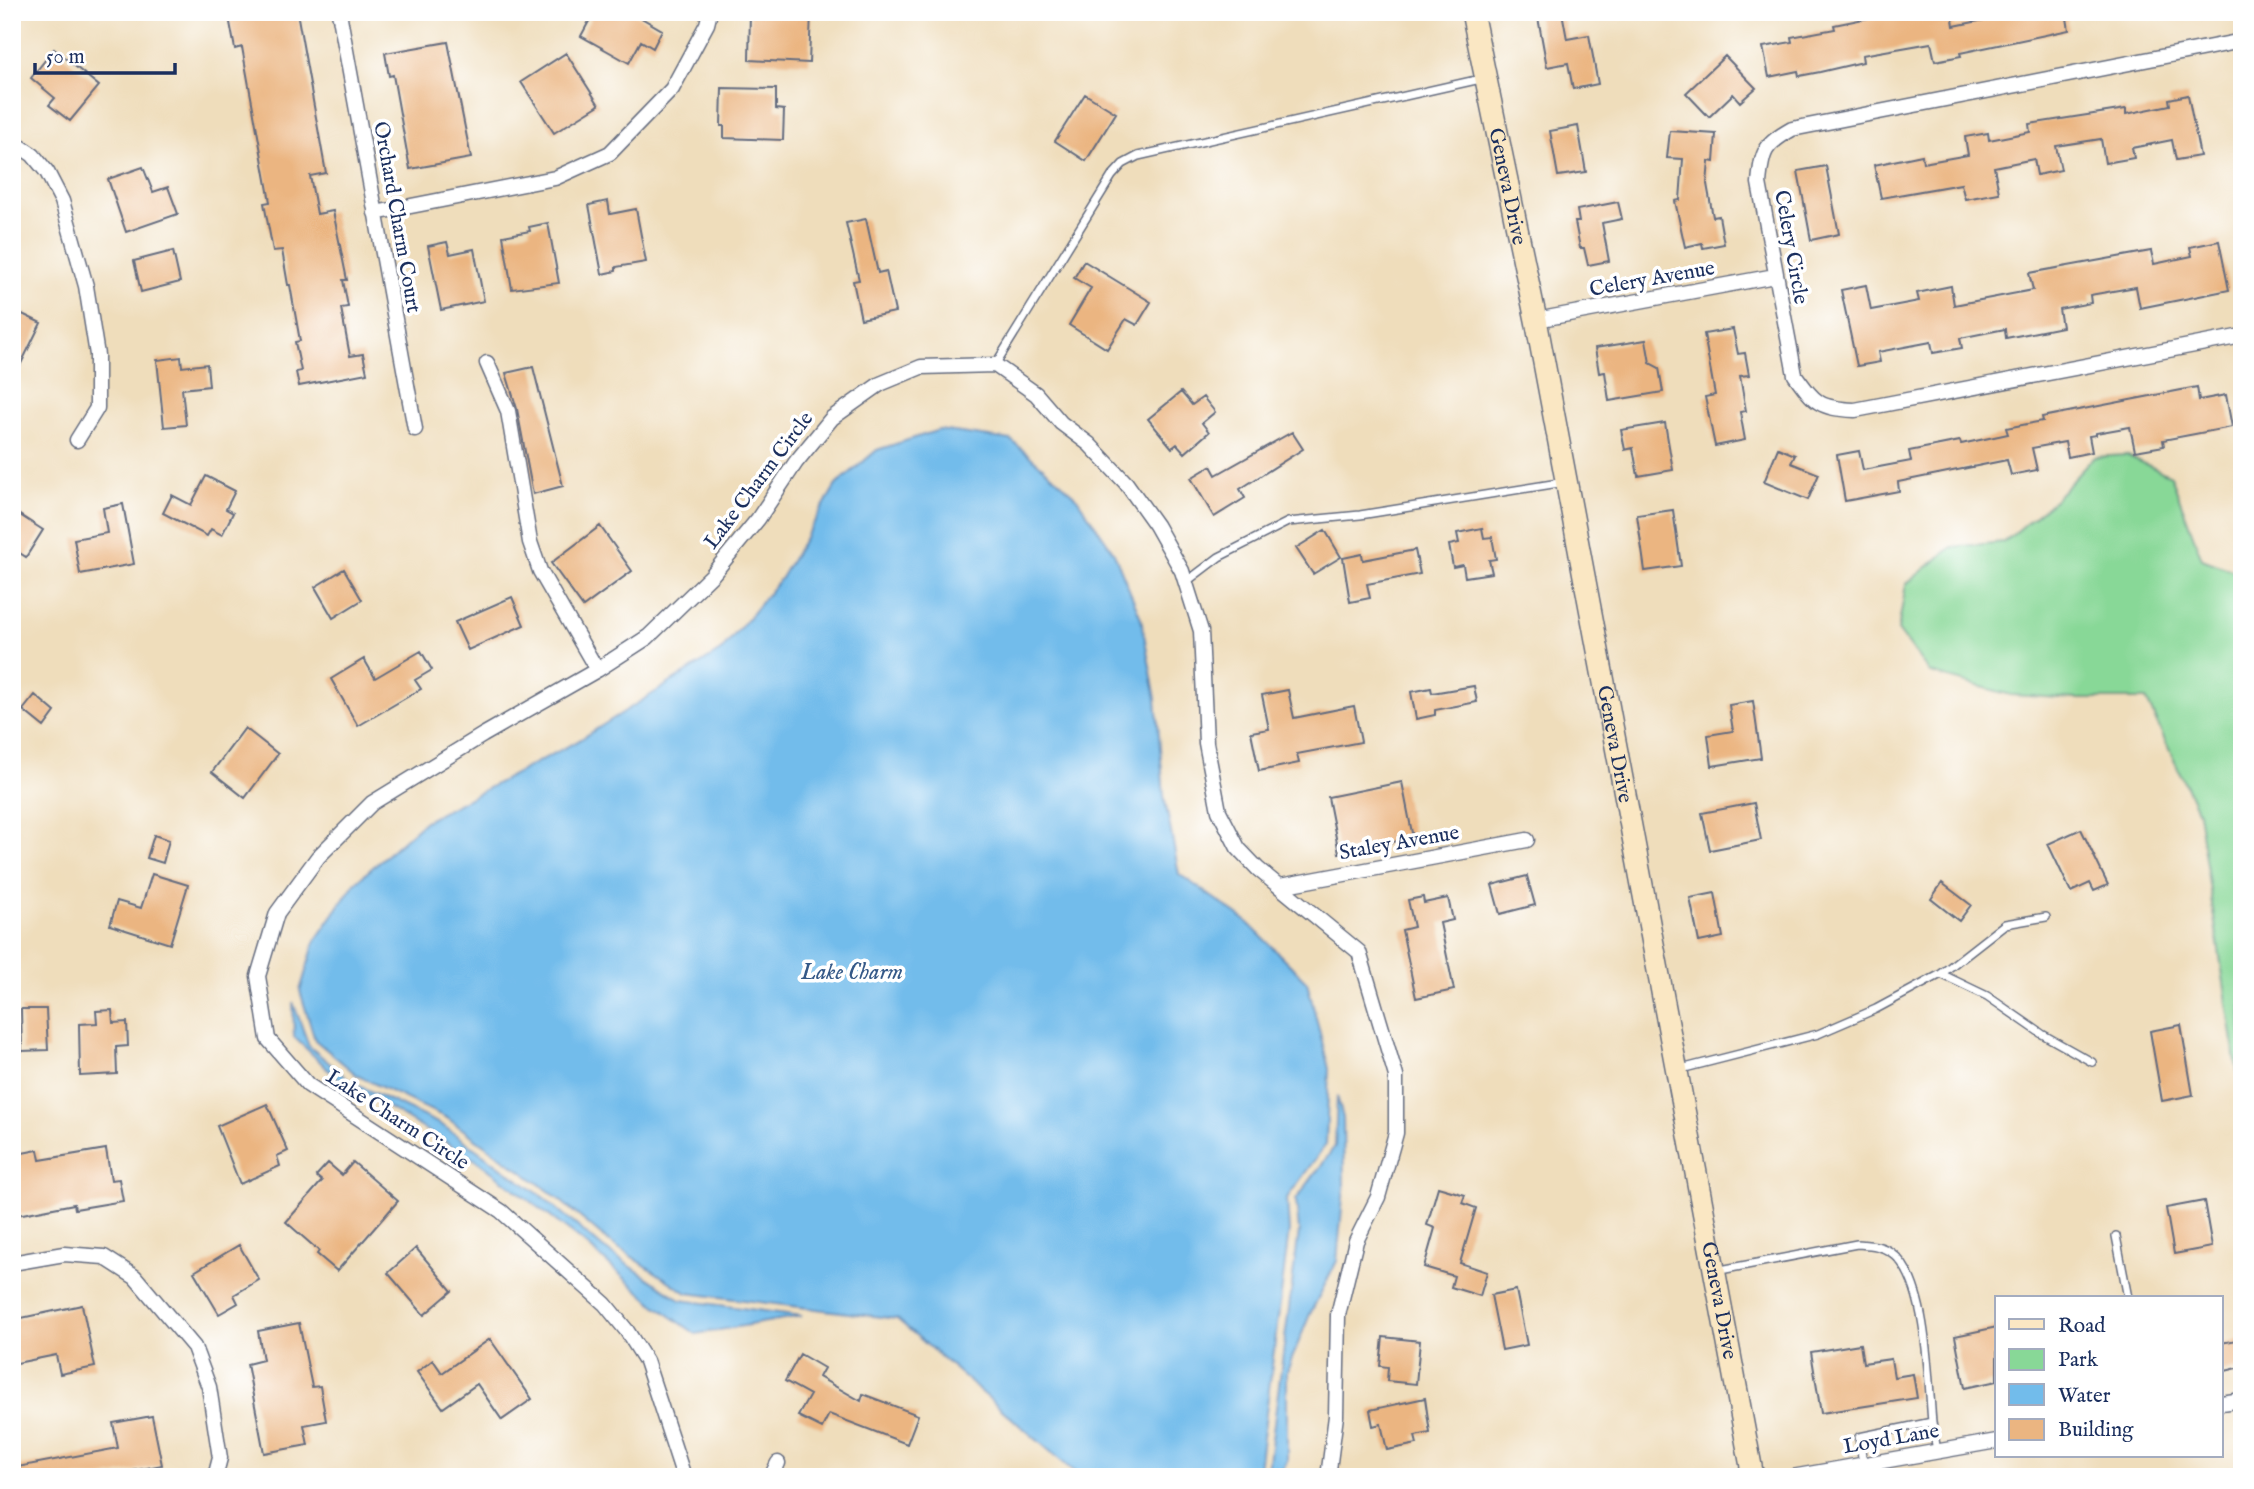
<svg xmlns="http://www.w3.org/2000/svg" width="2254" height="1489" viewBox="0 0 2254 1489" font-family="'IM FELL English',serif">
  <rect width="100%" height="100%" fill="#fff"/>
  <filter id="ink" filterUnits="userSpaceOnUse"><feTurbulence type="fractalNoise" baseFrequency=".0143" numOctaves="2"/><feDisplacementMap in="SourceGraphic" scale="14" xChannelSelector="R" yChannelSelector="G"/><feConvolveMatrix kernelMatrix="1 2 1 2 8 2 1 2 1" color-interpolation-filters="sRGB"/></filter>
  <filter id="wash" filterUnits="userSpaceOnUse"><feTurbulence type="fractalNoise" baseFrequency=".00686" numOctaves="4" result="noise"/><feDisplacementMap in="SourceGraphic" scale="28" xChannelSelector="R" yChannelSelector="G"/><feGaussianBlur stdDeviation="1.57" result="paint"/><feColorMatrix in="noise" values="0 0 0 0 0 0 0 0 0 0 0 0 0 0 0 0 0 1.4 0 .05"/><feComposite in="paint" operator="in"/></filter>
  <g filter="url(#wash)">
    <rect width="100%" height="100%" fill="#efddbb"/>
    <path fill="#88d897" stroke="#52847a" stroke-width="2" d="M2126,455l45,21 31,83 40,15v527l-44,-289 -52,-113h-70l-65,-4 -81,-22 -32,-43 8,-46 46,-37 52,-5 49,-41 41,-44z"/>
    <path fill="#72bceb" stroke="#4676a4" stroke-width="2" d="M939,430l72,10 63,54 40,59 27,65 15,81 8,97 15,78 66,46 62,62 22,87 -3,75 -39,54 2,33 -31,246h-178l-183,-158 -210,-26 -79,-52 -59,-50 -102,-73 -89,-42 -43,-36 -15,-49 15,-50 40,-58 70,-62 151,-79 146,-92 59,-72 55,-93 41,-35z
      M293,1002l16,44 44,37 89,42 101,72 60,51 78,52 121,16 -106,18 -41,-29 -73,-64 -103,-79 -145,-87 -40,-38z
      M1337,1096l6,22 1,69 -7,74 -27,53 -23,57v90l-8,16h-12l32,-246 -3,-31 39,-54z"/>
    <g id="blocks">
      <path fill="#ebb581" d="M228,12h69l29,161 -16,3 7,38 16,-3 14,69h-4l5,27 -7,1 9,48 13,-2 4,19 -68,13 -3,-14 5,-1 -6,-29 5,-1 -10,-56h-2l-6,-35 -9,1 -9,-48 6,-1 -28,-155 -7,2z
        M594,12h37l31,18 -9,18 -12,-7 -12,22 -48,-27z
        M750,12h61l-2,51 -60,-3z
        M1537,12h25l5,27 22,-4 9,49 -25,5 -5,-26 -21,4z
        M1898,12h54l2,14 70,-14h42l3,18 -109,23 1,3 -26,5 -4,-18 -69,12 1,7 -43,10 -21,4 -1,-5 -29,6 -6,-30 29,-5 -1,-5 44,-8 -1,-4z
        M448,42l23,116 -61,11 -17,-94 -4,1 -4,-23z
        M54,49l45,37 -29,35 -21,-16 6,-7 -24,-20z
        M566,53l33,52 -45,28 -33,-51z
        M1725,56l31,32 -16,14 -7,-8 -24,23 -23,-24z
        M722,88l54,1v20l8,1 -1,30 -59,-2v-12h-3z
        M1085,94l31,19 -30,48 -31,-20z
        M2188,95l12,61 -24,4 -4,-20 -40,8 2,10 -29,5 -4,-24 -45,7 5,24 -24,5 -3,-16 -40,8 5,26 -34,6 -4,-15 -80,14 -7,-33 48,-10 1,8 45,-8 -3,-18 23,-4 1,7 41,-8 -1,-8 97,-15v5l44,-9 -1,-6z
        M1578,126l8,46 -28,4 -8,-45z
        M1670,131l46,3 -2,28 -5,-1 -2,23 6,33 6,-1 5,28 -21,4 -1,-5 -17,4 -10,-46 5,-1 3,-41 -16,-1z
        M1826,166l13,68 -28,6 -13,-69z
        M143,167l10,25 15,-5 10,27 -52,18 -18,-53z
        M608,201l2,13 26,-5 10,53 -30,5v4l-14,3 -13,-69z
        M1618,202l4,17 -20,4 7,38 -21,4 -4,-17h-4l-5,-26h4l-2,-12z
        M866,219l12,54 8,-2 9,41 -34,7 -8,-38 6,-1 -13,-57z
        M548,223l11,60 -47,6 -9,-53 27,-5 -1,-4z
        M2219,241l10,49 -89,18 -4,-21 -46,8 1,8 -32,6 3,18 -56,11 -1,-9 -45,9 2,10 -29,5 -2,-11 -53,10 2,10 -23,4 -16,-76 25,-5 5,25 48,-9 -2,-8 34,-7 3,19 79,-15 -4,-17 122,-22 3,13 38,-8 -2,-9z
        M447,242l3,12 24,-5 10,52 -43,9 -13,-64z
        M173,251l7,31 -39,10 -7,-31z
        M1084,261l67,41 -14,23 -11,-6 -19,30 -38,-24 22,-37 -17,-10z
        M12,309l29,14 -29,59z
        M1733,329l5,25 7,-1 4,22 -9,1 6,35 -6,1 5,28 -30,6 -10,-49 10,-2 -11,-61z
        M1646,340l4,23 9,5 4,24 -54,9 -4,-29 -6,1 -4,-25z
        M181,357l1,10 25,-3 2,22 -27,3 4,36 -22,2 -7,-67z
        M533,367l30,119 -30,8 -16,-85 -11,-36z
        M2197,387l2,13 27,-5 6,32 -69,13 1,6 -29,5 -5,-24 -34,6v2l-7,1 3,16 -24,5 -3,-15 -33,6 5,22 -26,5 -4,-15 -109,22 1,9 -54,10 -8,-46 22,-4 4,19 48,-9 -2,-10 51,-10 1,3 47,-10 -2,-6 37,-7 -1,-4z
        M1181,392l11,13 11,-8 12,15 -13,11 7,9 -24,21 -8,-9 -5,4 -24,-29z
        M1665,423l8,47 -35,6 -5,-28 -8,2 -4,-20z
        M1292,432l11,17 -63,40 5,9 -31,19 -23,-39 20,-12 5,9z
        M1778,448l17,7 -4,8 28,11 -11,26 -44,-18z
        M206,476l29,15 -9,18 7,4 -11,22 -11,-6 -4,7 -44,-23 9,-18 19,10z
        M123,504l11,60 -54,10 -6,-35 33,-6 -4,-25z
        M12,510l31,20 -17,27 -14,-9z
        M1673,510l8,56 -36,5 -8,-56z
        M600,526l32,45 -49,36 -32,-44z
        M1482,528l2,10 8,-1 4,22 -7,1 3,13 -27,4 -2,-12 -10,2 -4,-22 10,-2 -2,-10z
        M1325,530l16,27 -28,17 -17,-26z
        M1415,550l5,24 -53,10 3,14 -20,4 -7,-44 19,-4 1,6z
        M344,569l18,31 -29,18 -18,-31z
        M512,597l12,28 -56,25 -13,-28z
        M421,651l11,19 -17,10 6,9 -63,37 -27,-47 33,-20 11,19z
        M1474,686l3,16 -42,8v5l-19,4 -5,-27 20,-4 1,5z
        M1288,690l6,28 60,-12 7,36 -64,12 2,9 -40,8 -8,-39 18,-3 -7,-34z
        M35,695l20,17 -11,15 -21,-17z
        M1753,701l8,57 -49,8 -4,-31 25,-4 -4,-26z
        M245,728l33,26 -33,44 -33,-26z
        M1402,782l11,56 -74,15 -11,-56z
        M1754,803l7,37 -51,10 -8,-37z
        M2081,829l27,56 -14,6 -4,-8 -19,9 -23,-48z
        M154,835l15,5 -6,23 -16,-5z
        M152,874l36,11 -18,59 -60,-19 7,-24 24,7z
        M1527,876l8,29 -35,9 -8,-29z
        M1942,883l29,22 -12,16 -28,-22z
        M1715,893l8,44 -24,5 -9,-44z
        M1423,897l1,6 24,-5 5,22 -13,3 14,67 -38,8 -14,-68 12,-3 -6,-27z
        M21,1009h25l2,41 -26,1z
        M112,1010l1,13 14,-1 1,24 -12,1 1,27 -37,2 -1,-52 18,-1 -1,-12z
        M2181,1025l12,70 -31,6 -12,-70z
        M267,1104l21,47 -11,5 3,10 -40,18 -23,-58z
        M106,1149l5,31 8,-1 4,22 -48,8 -1,-5 -62,12v-61l26,-5 2,10z
        M353,1162l45,39 -61,70 -20,-17 2,-3 -33,-29 36,-41 -6,-5 12,-13 14,12z
        M1438,1187l27,8 -3,8 14,5 -16,55 27,9 -7,24 -29,-9 3,-11 -30,-9 11,-39 -8,-3z
        M2204,1201l8,46 -38,7 -8,-46z
        M239,1245l20,35 -25,15 4,8 -19,11 -25,-42z
        M416,1248l36,43 -28,24 -36,-42z
        M1516,1290l11,55 -25,5 -11,-55z
        M82,1305l13,62 -35,7 -4,-19 -44,9v-44z
        M299,1323l13,64 8,-1 6,35 -22,4 4,20 -44,8 -17,-89 16,-4 -5,-29z
        M1997,1327v54l-32,7 -10,-52z
        M1383,1337l37,4 -4,43 -29,-3 1,-14 -8,-1z
        M490,1339l42,60 -30,21 -25,-36 -34,24 -26,-36 16,-12 9,13z
        M2242,1339v28l-21,5v-29z
        M1860,1344l3,19 28,-4 3,18 19,-3 4,24 -96,15 -10,-61z
        M800,1354l24,14 -5,9 42,24 2,-7 55,21 -11,29 -78,-30 -7,14 -24,-12 12,-21 -25,-14z
        M1425,1398l5,35 -15,3 2,8 -30,6 -6,-26 -8,2 -3,-16z
        M152,1416l10,49 -59,12h-91v-9l106,-20 -5,-25z"/>
    </g>
  </g>
  <g filter="url(#ink)">
    <use href="#blocks" fill-opacity="0" stroke="#656c7f" stroke-width="2"/>
    <g fill="none" stroke-linecap="round" stroke-linejoin="round">
      <defs>
        <path id="lane" d="M995,365l117,-189 11,-12 15,-8 347,-78
          M1186,582l33,-25 69,-35 72,-7 205,-33
          M1941,974l46,22 55,38 50,28
          M1677,1070l141,-36 58,-25 65,-35 64,-50 41,-7
          M2116,1236l12,62
          M1715,1271l142,-27c13,1 24,1 35,9 36,26 36,128 40,169
          M1865,1477l-6,-40 73,-15 5,29"/>
        <path id="street" d="M339,12l76,417
          M2242,41l-450,88c-28,16 -30,22 -33,54l36,192c21,29 24,33 60,35l387,-74
          M12,141l21,14 14,17 15,29 24,85 11,69v53l-20,32
          M375,213l180,-35 55,-25 62,-64 35,-65 3,-12
          M1536,320l239,-44
          M487,363l21,48 22,131 10,29 57,99
          M1280,886l247,-46
          M12,1263l52,-9 40,3 31,20 59,70 15,40 11,71 -5,19
          M2221,1403l21,-3
          M684,1477l-38,-116 -19,-30 -22,-27 -104,-93 -193,-126 -40,-46 -10,-63 19,-63 41,-56 54,-54 111,-68 114,-65 51,-33 64,-62 46,-56 38,-57 36,-44 48,-34 41,-17 74,-2 41,29 25,29 28,21 37,39 30,42 26,46 19,60 5,112 13,68 19,37 20,21 101,83 37,124v57l-18,64 -22,44 -18,74 -2,101 -8,61
          M771,1477l7,-14
          M1792,1477l205,-36"/>
        <g id="secondary">
          <path id="s1" d="M1472,12l64,308 217,1157"/>
        </g>
      </defs>
      <use href="#lane" stroke="#656c7f" stroke-width="10"/>
      <use href="#street" stroke="#656c7f" stroke-width="17"/>
      <use href="#secondary" stroke="#656c7f" stroke-width="24"/>
      <use href="#lane" stroke="#fff" stroke-width="7"/>
      <use href="#street" stroke="#fff" stroke-width="14"/>
      <use href="#secondary" stroke="#fae7c3" stroke-width="21"/>
    </g>
  </g>
  <g text-anchor="middle" stroke-width="7" stroke-linejoin="round" paint-order="stroke">
    <g font-size="21" fill="#1b2f5e" stroke="#fff">
      <text dy="7" stroke="none"><textPath href="#s1" startOffset="178">Geneva Drive</textPath></text>
      <text transform="translate(398 217) rotate(80)" y="7">Orchard Charm Court</text>
      <text transform="translate(1792 247) rotate(80)" y="7">Celery Circle</text>
      <text transform="translate(1652 278) rotate(-10)" y="7">Celery Avenue</text>
      <text transform="translate(758 480) rotate(-53)" y="7">Lake Charm Circle</text>
      <text dy="7" stroke="none"><textPath href="#s1" startOffset="746">Geneva Drive</textPath></text>
      <text transform="translate(1399 842) rotate(-10)" y="7">Staley Avenue</text>
      <text transform="translate(398 1119) rotate(33)" y="7">Lake Charm Circle</text>
      <text dy="7" stroke="none"><textPath href="#s1" startOffset="1312">Geneva Drive</textPath></text>
      <text transform="translate(1891 1438) rotate(-10)" y="7">Loyd Lane</text>
    </g>
    <g font-size="23" font-style="italic" fill="#355988" stroke="#fff">
      <text x="852" y="979">Lake Charm</text>
    </g>
  </g>
  <rect width="2254" height="1489" fill="none" stroke="#fff" stroke-width="42"/>
  <rect x="1995" y="1296" width="228" height="161" fill="#ffffff" stroke="#a4acbf" stroke-width="2"/>
  <rect x="2009" y="1319" width="35" height="10" fill="#fae7c3" stroke="#a4acbf" stroke-width="2"/>
  <text x="2058" y="1332" font-size="21" fill="#1b2f5e">Road</text>
  <rect x="2009" y="1349" width="35" height="21" fill="#88d897" stroke="#a4acbf" stroke-width="2"/>
  <text x="2058" y="1366" font-size="21" fill="#1b2f5e">Park</text>
  <rect x="2009" y="1384" width="35" height="21" fill="#72bceb" stroke="#a4acbf" stroke-width="2"/>
  <text x="2058" y="1402" font-size="21" fill="#1b2f5e">Water</text>
  <rect x="2009" y="1419" width="35" height="21" fill="#ebb581" stroke="#a4acbf" stroke-width="2"/>
  <text x="2058" y="1436" font-size="21" fill="#1b2f5e">Building</text>
  <path d="M35 63v10h140v-10" fill="none" stroke="#1b2f5e" stroke-width="3.5"/>
  <text x="46" y="63" font-size="21" fill="#1b2f5e" stroke="#ffffff" stroke-width="5" paint-order="stroke">50 m</text>
</svg>
